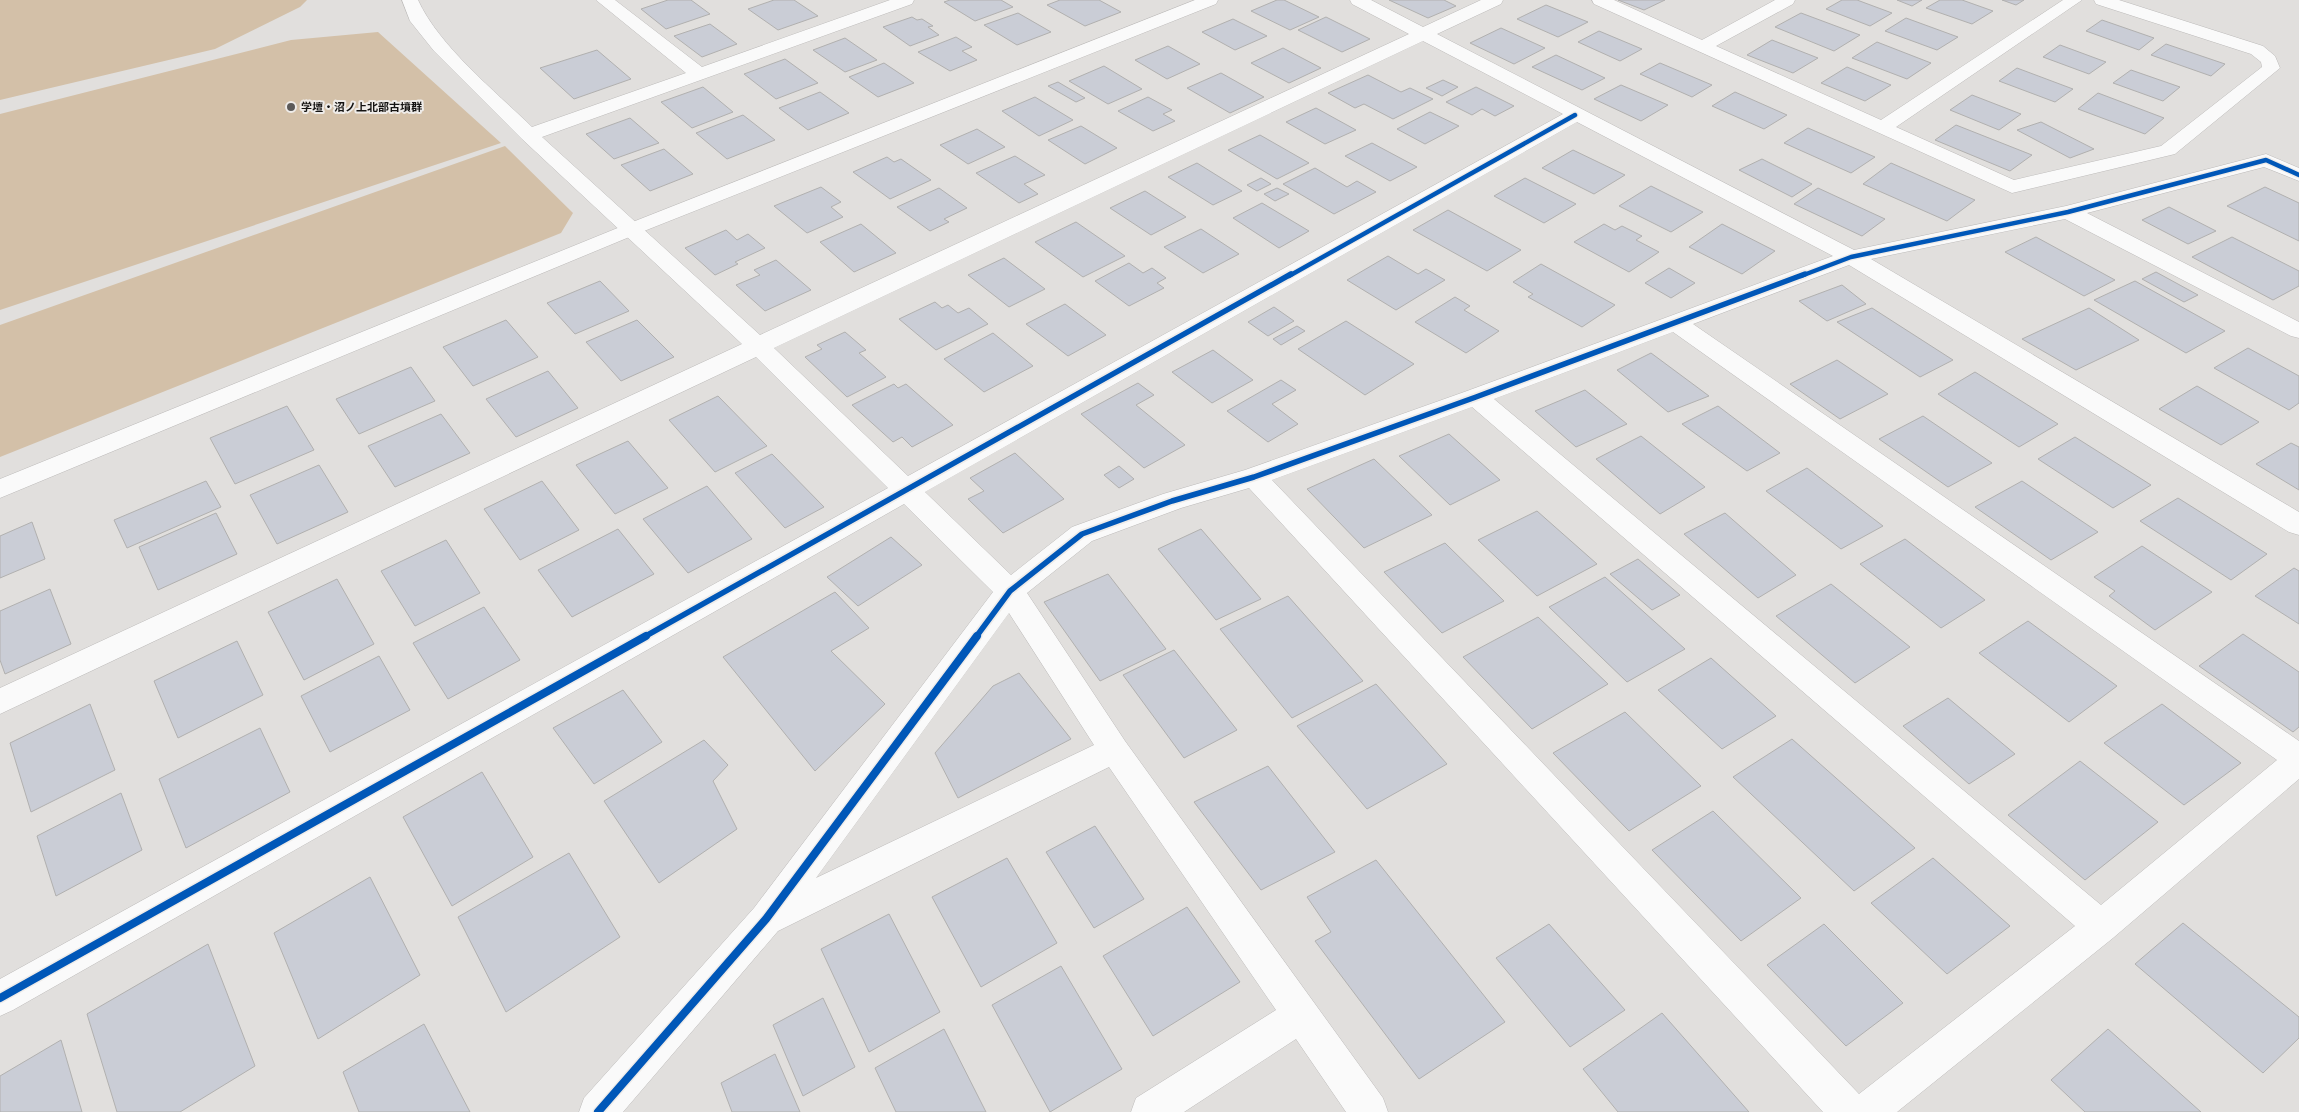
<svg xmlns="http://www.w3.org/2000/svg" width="2299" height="1112" viewBox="0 0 2299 1112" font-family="'Fira Sans Condensed','Noto Sans JP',sans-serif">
  <rect width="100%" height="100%" fill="#e1dfdd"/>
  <path fill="#d3c0a8" d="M0,0h307l-7,7 -85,42 -215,51z
    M378,32l123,111 -501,167v-196l291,-74z
    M505,146l68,67 -12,20 -561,224v-132z"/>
  <path fill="#cacdd6" stroke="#b1b0af" d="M668,0h23l19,14 -44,15 -25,-20z
    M774,0h20l24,16 -40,14 -30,-21z
    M950,0h51l12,7 -38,14 -31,-19z
    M1060,0h39l22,12 -36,14 -38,-21z
    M1277,0h7l35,17 -29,13 -39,-19z
    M1389,0h55l12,6 -28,12z
    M1618,0h47l-21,10z
    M1842,0h15l35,13 -22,13 -44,-17z
    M1897,0h25l-10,6z
    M1940,0h22l31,11 -21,13 -46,-16z
    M2002,0h22l-8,5z
    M1546,5l42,17 -30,15 -41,-18z
    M1018,13l33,19 -34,13 -33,-20z
    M1801,13l59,22 -26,16 -59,-24z
    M912,17l5,3 5,-1 11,7 -5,1 11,8 -29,11 -27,-19z
    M1326,17l44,22 -28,13 -44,-22z
    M1906,18l52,19 -21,13 -52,-19z
    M1233,19l34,17 -32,14 -33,-18z
    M2102,20l52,18 -15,12 -53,-19z
    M710,24l27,20 -35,13 -28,-21z
    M1501,28l44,20 -31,16 -44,-21z
    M1599,31l43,18 -22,12 -42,-19z
    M956,37l16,10 -10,4 15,9 -27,11 -32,-19z
    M845,38l32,22 -32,12 -32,-22z
    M1772,40l46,18 -25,15 -46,-18z
    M1877,42l54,21 -24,16 -55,-21z
    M2166,44l59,20 -14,12 -60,-21z
    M2060,45l46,17 -17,12 -46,-17z
    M1168,46l32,18 -33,15 -32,-19z
    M1283,48l38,20 -32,15 -38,-20z
    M597,50l34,29 -57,20 -34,-31z
    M1556,55l49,23 -23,12 -50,-23z
    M785,59l33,24 -42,16 -32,-25z
    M884,63l30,20 -36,14 -29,-20z
    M1660,63l52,22 -20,12 -52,-23z
    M1104,66l38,23 -34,15 -39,-23z
    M1847,67l44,18 -26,16 -44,-18z
    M2017,68l56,21 -18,13 -56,-21z
    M2131,70l49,17 -17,14 -50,-18z
    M1221,73l43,24 -34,16 -43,-25z
    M1368,75l33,17 9,-4 23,11 -40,20 -29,-15 -9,4 -27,-15z
    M1443,80l15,7 -16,9 -16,-8z
    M1058,82l27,16 -9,4 -28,-16z
    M1621,85l47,20 -27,16 -47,-22z
    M703,87l30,25 -41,16 -31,-26z
    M1476,87l38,19 -19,10 -13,-7 -10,6 -26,-13z
    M820,92l29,21 -41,17 -29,-22z
    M1735,92l52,23 -23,14 -52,-23z
    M2098,93l66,25 -19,16 -67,-25z
    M1972,95l49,19 -22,16 -49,-20z
    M1035,97l38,23 -34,16 -37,-25z
    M1148,97l24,13 -9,4 12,7 -22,10 -35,-20z
    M1316,108l40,22 -31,14 -39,-22z
    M1430,112l29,14 -34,18 -28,-15z
    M743,115l32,25 -48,19 -31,-26z
    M630,118l29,25 -45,16 -28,-25z
    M2041,122l53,27 -24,9 -53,-28z
    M1956,125l76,30 -22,16 -75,-31z
    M1081,126l36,22 -32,16 -37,-24z
    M1808,128l67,29 -24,16 -67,-30z
    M977,129l28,18 -37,17 -28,-19z
    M1260,135l49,28 -32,16 -49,-29z
    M1372,143l45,24 -27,14 -45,-25z
    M664,149l29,25 -43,17 -29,-26z
    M1573,150l52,25 -31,19 -52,-26z
    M1015,156l30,19 -21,9 14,10 -19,9 -43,-30z
    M887,157l7,5 7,-3 30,21 -41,19 -37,-27z
    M1762,159l50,25 -20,13 -53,-27z
    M1197,163l45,28 -29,14 -45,-28z
    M1891,163l84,37 -28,21 -84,-37z
    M1315,168l32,19 10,-6 19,11 -42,22 -51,-30z
    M1261,178l10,6 -14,7 -10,-6z
    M1525,178l51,26 -32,19 -50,-27z
    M1651,186l52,26 -32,20 -52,-26z
    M821,187l20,15 -10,5 12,10 -36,16 -33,-27z
    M2265,187l34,16v38l-72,-35z
    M939,188l28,20 -23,11 5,3 -19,9 -33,-24z
    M1277,188l12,6 -14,7 -11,-7z
    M1818,188l67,31 -23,17 -68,-32z
    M1145,191l41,26 -35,18 -41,-27z
    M1262,203l47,28 -30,17 -46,-30z
    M2169,207l47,24 -28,13 -46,-24z
    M1448,210l73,40 -34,21 -74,-41z
    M1076,222l49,34 -42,21 -48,-35z
    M861,224l35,29 -42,19 -34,-30z
    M1604,224l11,6 7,-4 20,10 -6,4 23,12 -30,20 -55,-30z
    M1722,224l53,27 -33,23 -53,-27z
    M1201,229l38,25 -36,19 -39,-26z
    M726,230l11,10 11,-6 17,14 -30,14 3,2 -23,11 -30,-27z
    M2036,237l79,43 -31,16 -79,-44z
    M2232,237l67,34v15l-26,14 -81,-43z
    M1388,256l30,18 8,-5 19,11 -49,30 -49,-30z
    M1004,258l41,31 -36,18 -41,-32z
    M776,260l35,30 -46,21 -29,-26 24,-10 -6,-5z
    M1129,263l14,10 9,-5 14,10 -9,5 7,5 -35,18 -34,-25z
    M1541,264l74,41 -33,22 -54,-30 5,-3 -20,-12z
    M1669,268l26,15 -24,15 -26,-15z
    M2156,272l42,23 -14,7 -42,-23z
    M600,281l29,30 -54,23 -28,-31z
    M2135,281l90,50 -39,22 -92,-53z
    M1842,285l24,19 -39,17 -28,-20z
    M1455,297l15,9 -6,4 35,21 -33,22 -51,-31z
    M935,302l7,6 6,-3 10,8 11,-5 19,16 -52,26 -37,-31z
    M1065,304l41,31 -38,21 -42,-32z
    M1274,307l20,14 -26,15 -20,-14z
    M1872,308l81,52 -33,17 -83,-55z
    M2089,308l50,32 -63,30 -54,-31z
    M506,320l32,37 -65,29 -30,-39z
    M637,320l37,37 -53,24 -35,-39z
    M1346,321l68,43 -49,31 -67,-46z
    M1297,326l8,5 -24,14 -8,-6z
    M845,332l21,18 -7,3 27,24 -39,20 -42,-40 17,-8 -5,-4z
    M993,333l40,33 -49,26 -40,-33z
    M2248,348l51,28v27l-10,7 -75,-42z
    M1213,350l40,30 -41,23 -40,-31z
    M1651,353l58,43 -41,16 -51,-42z
    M1837,360l51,34 -48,25 -50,-35z
    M411,367l24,34 -76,33 -23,-35z
    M548,371l30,37 -62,29 -30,-38z
    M1975,372l83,52 -39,23 -81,-53z
    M1281,380l15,10 -24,14 26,20 -30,18 -41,-31z
    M1138,383l16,12 -18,10 49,40 -41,23 -63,-54z
    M894,384l4,4 8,-4 47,41 -41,22 -10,-10 -9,5 -41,-37z
    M2197,386l62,36 -38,23 -62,-36z
    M1585,390l42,34 -51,23 -41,-36z
    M718,396l49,50 -52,26 -46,-52z
    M287,406l27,44 -79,34 -25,-46z
    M1718,406l62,47 -33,18 -65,-47z
    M441,414l29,39 -75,34 -27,-41z
    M1923,416l69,47 -44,24 -69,-48z
    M1449,434l51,46 -50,25 -51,-49z
    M1641,436l64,51 -45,27 -64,-55z
    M2075,437l76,48 -38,23 -75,-49z
    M628,441l40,47 -53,26 -39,-49z
    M2291,443l8,4v43l-43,-26z
    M1015,453l49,46 -61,34 -35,-34 16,-8 -14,-13z
    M772,454l52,53 -39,21 -50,-55z
    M1374,459l58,56 -68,33 -57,-59z
    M319,465l29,47 -71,32 -27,-49z
    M1119,466l15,13 -15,9 -15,-13z
    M1807,468l76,58 -42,23 -75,-58z
    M206,481l15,26 -94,41 -13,-28z
    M542,481l37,49 -59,30 -36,-51z
    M2022,481l76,51 -47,28 -76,-53z
    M707,486l45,53 -64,34 -45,-54z
    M2178,498l89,56 -36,26 -91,-59z
    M1537,511l60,53 -60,32 -59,-56z
    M216,513l21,41 -79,36 -19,-43z
    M1725,513l71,62 -38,23 -74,-64z
    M32,522l13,37 -45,19v-42z
    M618,529l36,45 -82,43 -34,-47z
    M1201,529l60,70 -45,21 -58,-71z
    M891,537l31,28 -64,41 -31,-29z
    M1905,539l80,61 -44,28 -81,-64z
    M446,540l34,53 -65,33 -34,-55z
    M1445,543l59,58 -62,32 -58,-61z
    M2142,546l70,46 -57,38 -46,-34 6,-5 -21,-14z
    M1638,559l42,36 -28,15 -42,-36z
    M2294,568l5,3v53l-44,-28z
    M1108,574l58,75 -66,32 -56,-79z
    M1605,577l80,72 -58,33 -78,-75z
    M337,579l37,65 -70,36 -36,-68z
    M1831,584l79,63 -55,36 -79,-67z
    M50,589l21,55 -66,30 -5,-14v-49z
    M835,592l34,36 -38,23 54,53 -70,67 -92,-114z
    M1288,596l75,85 -71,37 -72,-89z
    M484,607l36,53 -72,39 -35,-56z
    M1538,617l70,67 -76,45 -69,-72z
    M2028,621l89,65 -48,36 -90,-69z
    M2243,634l56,38v55l-6,5 -94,-66z
    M237,641l26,54 -85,43 -24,-57z
    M1174,650l63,80 -53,28 -61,-83z
    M379,656l31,54 -80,42 -29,-56z
    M1711,658l65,58 -54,33 -64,-59z
    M1019,673l52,66 -113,59 -23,-45 58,-67z
    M1376,684l71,80 -80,45 -70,-83z
    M623,690l39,52 -68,42 -41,-56z
    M1948,698l67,56 -46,30 -66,-58z
    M90,704l25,66 -84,42 -21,-69z
    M2162,704l79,59 -57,42 -80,-62z
    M1625,712l76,74 -72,45 -76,-78z
    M260,728l30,64 -104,56 -27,-69z
    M1792,739l123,109 -61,43 -121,-114z
    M704,740l24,25 -15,16 24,48 -78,54 -55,-82z
    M2080,761l78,61 -73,58 -77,-65z
    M1268,766l67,86 -74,38 -67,-88z
    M482,772l51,85 -81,49 -49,-89z
    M121,793l21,57 -86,46 -19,-60z
    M1713,811l88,87 -60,43 -89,-91z
    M1095,826l49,73 -50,29 -48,-76z
    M569,853l51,84 -114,75 -48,-95z
    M1007,858l50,85 -76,44 -49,-90z
    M1933,858l77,68 -63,48 -76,-71z
    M1376,860l129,162 -86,57 -104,-138 16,-9 -24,-35z
    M370,877l50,98 -102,64 -44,-106z
    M1187,907l53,75 -87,54 -50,-80z
    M889,914l51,98 -71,40 -48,-103z
    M2183,923l116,94v21l-36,35 -128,-109z
    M1549,924l76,86 -55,37 -74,-89z
    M1824,924l79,79 -57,43 -79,-81z
    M208,944l47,122 -75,46h-63l-30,-98z
    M1061,966l61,103 -72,43 -58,-107z
    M823,998l32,69 -52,29 -30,-71z
    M1662,1013l87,99h-131l-35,-43z
    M424,1024l46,88h-111l-16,-40z
    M944,1029l42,83h-90l-21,-44z
    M2108,1029l93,83h-116l-34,-32z
    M61,1040l21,72h-82v-36z
    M775,1054l25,58h-68l-11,-29z"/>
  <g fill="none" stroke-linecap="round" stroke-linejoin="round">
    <defs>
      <path id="minor" d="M402,0h16c21,46 77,91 114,127l154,-54 -90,-73h19l87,67 188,-67h24l-2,4 -370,133 218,198 649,-301 -57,-30 -2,-4h21l52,27 58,-27h22l-2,4 -64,30 417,216 212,-44 200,-52 33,14v13l-35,-14 -177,46 212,109v16l-8,-2 -226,-117 -194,40 428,253v23l-10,-3 -440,-267 -156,59 606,417v38l-186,159 -216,174h-74l-574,-624 -68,20 -89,33 -65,52 98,148 258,357 5,14h-42l-50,-73 -112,73h-53l5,-14 140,-88 -167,-243 -331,164 -155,181h-44l5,-14 170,-190 239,-316 -89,-88 -891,506 -13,6v-37l888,-491 -132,-131 -756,357v-26l742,-344 -220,-205 -88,-88 -24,-30zM1423,41l140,73 -655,362 -134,-128zM1577,122l256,134 -366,135 -222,79 -82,24 -91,33 -61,48 -86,-83zM1673,332l604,428 -176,145 -607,-506zM1472,407l603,519 -216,168 -587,-614zM1009,613l85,132 -278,133z
        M1592,0h22l88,40 73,-40h20l-2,4 -77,42 165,74 182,-120h19l-186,127 118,53 147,-34 101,-79 -1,-5 -10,-8 -155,-50 -2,-4h25l144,46 12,10 5,12 -105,86 -163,39 -418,-189z"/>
      <path id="tertiary" d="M1195,0h23l-2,4 -577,229 -639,265v-19l625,-254z"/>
    </defs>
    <use href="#minor" stroke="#bcbab9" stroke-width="1"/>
    <use href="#tertiary" stroke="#bcbab9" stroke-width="1"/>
    <use href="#minor" fill="#fafafa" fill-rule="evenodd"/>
    <use href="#tertiary" fill="#fafafa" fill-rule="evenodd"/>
    <defs>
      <path id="cycleway-far2" d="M1289,276l286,-161
        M1801,276l50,-19 217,-45 198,-52 33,15"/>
      <path id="cycleway-far1" d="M644,637l647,-363
        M976,637l34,-46 72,-57 90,-33 82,-24 222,-80 329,-123"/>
      <path id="cycleway" d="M0,998l646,-362
        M598,1112l168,-193 211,-283"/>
    </defs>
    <use href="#cycleway-far2" stroke="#efece9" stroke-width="7"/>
    <use href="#cycleway-far1" stroke="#efece9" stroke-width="9"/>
    <use href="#cycleway" stroke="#efece9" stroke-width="11"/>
    <use href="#cycleway-far2" stroke="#0057b8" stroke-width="4.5"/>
    <use href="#cycleway-far1" stroke="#0057b8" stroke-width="5.5"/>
    <use href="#cycleway" stroke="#0057b8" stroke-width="8"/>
  </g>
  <circle fill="#5c5a59" stroke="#efece9" stroke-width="2" cx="291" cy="107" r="5"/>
  <g text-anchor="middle" stroke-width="4" stroke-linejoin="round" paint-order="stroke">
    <g font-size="11" font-weight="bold" fill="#141312" stroke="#efece9" text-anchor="start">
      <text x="301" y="111">学壇・沼ノ上北部古墳群</text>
    </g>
  </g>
</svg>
